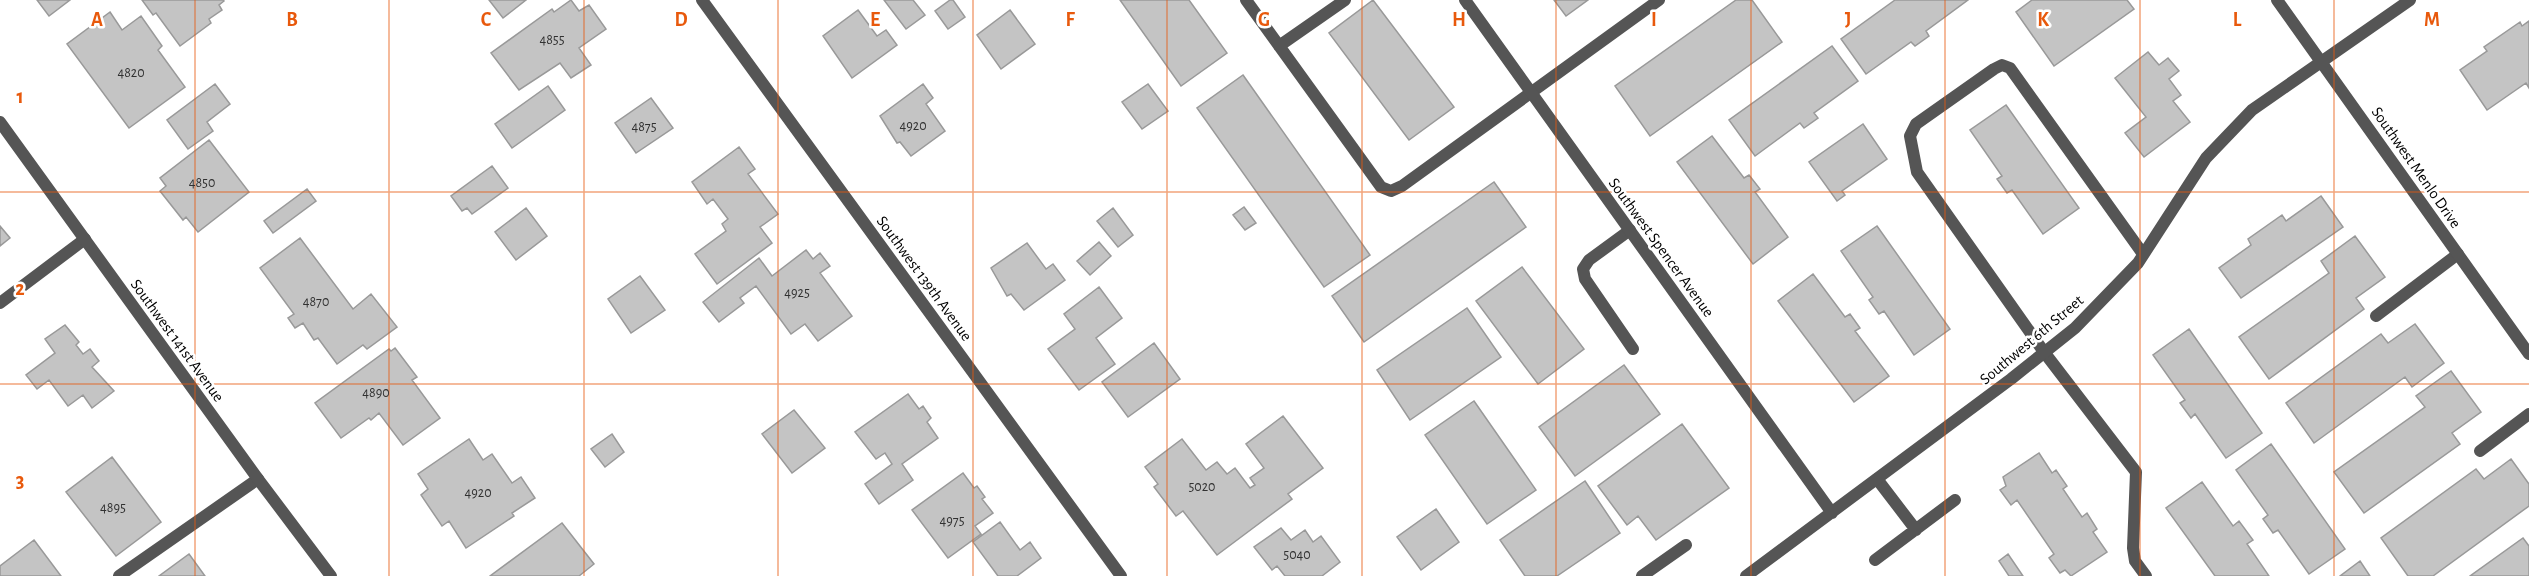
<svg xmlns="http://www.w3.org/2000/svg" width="2529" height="576" viewBox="0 0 2529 576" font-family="'Alegreya Sans',sans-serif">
  <rect width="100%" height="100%" fill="#fff"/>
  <path fill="#c4c4c4" stroke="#999" stroke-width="1.5" d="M37,0h33l-21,16z
    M142,0h81l1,1 -5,4 3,5 -13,9 2,4 -31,23 -24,-33 -3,2z
    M489,0h37l-23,18z
    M571,0l8,11 10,-6 17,24 -27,19 12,17 -20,13 -11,-15 -41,27 -28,-37 61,-44 2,3z
    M884,0h29l12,15 -19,14z
    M950,0h3l12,17 -17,12 -13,-18z
    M1120,0h69l38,53 -46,33z
    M1373,0l81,107 -45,33 -80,-107z
    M1554,0h34l-22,16z
    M1736,0h16l30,42 -132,94 -35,-50z
    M1895,0h73l-42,31 3,5 -14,10 -4,-4 -45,32 -25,-35z
    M2032,0h95l7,9 -80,57 -38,-54z
    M858,10l19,26 9,-6 11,15 -45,33 -29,-42z
    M1010,10l25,34 -34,25 -24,-34z
    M110,12l12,18 19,-14 21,30 -4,4 27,37 -56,41 -62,-84z
    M2529,21v67l-3,-5 -39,27 -27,-40 27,-19 -3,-4 36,-25 2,4z
    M1832,46l26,35 -44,32 4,5 -14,10 -4,-5 -45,33 -26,-36z
    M2148,52l11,13 9,-7 11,13 -10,8 12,16 -8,6 17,21 -46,35 -19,-24 21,-16 -31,-39z
    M1243,75l127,180 -46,32 -127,-179z
    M215,84l15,20 -23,18 6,9 -25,18 -21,-29z
    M923,84l10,14 -7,6 19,27 -34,25 -11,-14 -3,1 -17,-27z
    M1148,84l20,27 -26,18 -20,-27z
    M548,86l17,24 -53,38 -17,-24z
    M651,98l22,30 -37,25 -21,-30z
    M2006,105l73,103 -36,26 -31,-44 -5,3 -10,-14 5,-3 -32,-46z
    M1863,124l24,35 -45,32 3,4 -8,6 -28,-39z
    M1712,136l32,42 5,-3 11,14 -5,3 33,45 -35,27 -76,-102z
    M209,140l40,52 -51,40 -12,-15 -3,3 -23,-29 6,-5 -6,-8z
    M739,147l16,22 -7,5 30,40 -18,13 12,16 -55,41 -22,-30 31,-23 -4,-7 6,-5 -15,-20 -6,5 -15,-22z
    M492,166l16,22 -36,26 -5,-6 -5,3 -11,-15z
    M1494,182l32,45 -162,115 -32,-46z
    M307,189l9,12 -43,32 -9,-12z
    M2321,196l22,31 -102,71 -22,-30 32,-23 -3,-6 34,-24 4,6z
    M1244,207l12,16 -11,7 -12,-15z
    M526,208l21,28 -31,24 -21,-28z
    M1113,208l20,27 -15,12 -21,-26z
    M0,226l10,12 -10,8z
    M1877,226l73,103 -36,26 -30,-44 -5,3 -10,-14 4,-3 -32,-46z
    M2355,236l30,41 -29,21 8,11 -95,70 -30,-42 90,-64 -8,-12z
    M300,238l53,71 18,-15 26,33 -30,22 -4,-4 -26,19 -19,-26 -4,2 -11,-17 -8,5 -7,-10 6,-4 -34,-46z
    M1099,242l12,14 -21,19 -13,-14z
    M1027,243l19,26 7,-5 12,16 -41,30 -13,-16 -4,2 -16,-28z
    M806,250l7,9 7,-6 10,13 -10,7 32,43 -34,25 -13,-17 -14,10 -35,-48 -16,12 4,5 -25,19 -16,-20 56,-44 13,18z
    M1522,267l62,82 -46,35 -62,-83z
    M1813,274l32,43 5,-3 10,14 -5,3 34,45 -35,26 -76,-101z
    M640,276l25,34 -34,23 -23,-34z
    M1099,287l23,31 -26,20 19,26 -36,26 -31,-41 27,-20 -11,-15z
    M1467,308l34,49 -91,63 -33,-50z
    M2415,324l29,39 -32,24 -7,-10 -91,66 -28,-40 95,-69 7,9z
    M65,325l14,17 -3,3 7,9 7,-5 9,12 -7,6 22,24 -22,17 -9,-13 -15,11 -19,-26 -12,9 -11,-14 29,-22 -10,-14z
    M2189,329l73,104 -36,25 -31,-44 -4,4 -11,-15 5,-3 -32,-45z
    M1154,343l26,36 -52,38 -26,-35z
    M395,348l22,29 -5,3 28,38 -37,27 -24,-32 -8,7 -2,-2 -28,20 -26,-35 74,-54 2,2z
    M1624,365l36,49 -85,62 -36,-49z
    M2451,371l30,41 -29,21 8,11 -96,69 -30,-41 91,-65 -9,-11z
    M908,394l11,15 4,-3 8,12 -4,4 11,16 -36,26 11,16 -34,24 -14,-20 27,-20 -7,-11 -9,6 -21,-27z
    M1474,401l62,89 -49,34 -62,-89z
    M794,410l31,38 -33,25 -30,-39z
    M1283,416l40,52 -35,26 4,5 -75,56 -34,-44 -7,5 -22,-29 4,-3 -13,-17 37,-28 24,31 11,-8 10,12 8,-6 15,20 5,-3 -5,-7 14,-10 -18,-24z
    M1682,424l47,64 -73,52 -18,-24 -11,9 -29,-39z
    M612,434l12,18 -19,15 -14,-18z
    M469,439l14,21 9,-6 20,29 9,-6 14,21 -23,15 2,3 -48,32 -17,-27 -7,5 -21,-31 7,-6 -10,-15z
    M2271,444l74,105 -36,25 -31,-44 -5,3 -10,-14 5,-4 -32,-45z
    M2039,453l13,20 4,-3 11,16 -4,3 19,28 5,-4 10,16 -4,3 14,20 -36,24 -6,-6 -5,3 -11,-15 5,-4 -37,-54 -6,5 -11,-15 6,-4 -3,-9z
    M112,457l49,65 -45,34 -50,-64z
    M2511,459l18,25v22l-96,70h-25l-27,-38 95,-69 8,10z
    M963,473l11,15 3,-2 8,11 -3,2 11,14 -18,13 6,8 -33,24 -36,-48z
    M1585,481l35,52 -63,43h-32l-25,-36z
    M2202,482l31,44 6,-5 14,19 -6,4 22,32h-54l-49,-68z
    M1436,509l23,33 -38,28 -24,-33z
    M1000,522l20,28 10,-8 11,16 -24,18h-19l-25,-34z
    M562,523l32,41 -15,12h-89z
    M1281,528l10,12 14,-10 8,12 8,-6 19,26 -18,14h-37l-8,-10 -5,4 -18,-23z
    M2523,538l6,8v30h-59z
    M34,540l27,36h-61v-10z
    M189,554l16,22h-46z
    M2008,554l15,22h-14l-10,-15z
    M2360,561l10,15h-30z"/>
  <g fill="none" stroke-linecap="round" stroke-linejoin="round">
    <path stroke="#555" stroke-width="12" d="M1246,0l135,187 10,4 11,-5 257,-186
      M1279,46l66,-46
      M1630,230l-41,30 -6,9 2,10 48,70
      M2143,254l-133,-186 -8,-3 -8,4 -78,55 -6,12 7,36 127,180 92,120 -3,76 2,13 11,15
      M0,303l85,-64
      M2376,316l82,-62
      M2480,451l49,-37
      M1877,479l39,51
      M1875,560l80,-60
      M119,576l139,-97
      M1642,576l44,-31"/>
    <path stroke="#555" stroke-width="12" d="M702,0l419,576
      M1465,0l367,513
      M2277,0l252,354
      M0,122l258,357 73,97
      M1746,576l265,-197 64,-51 63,-65 68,-105 46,-48 158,-110"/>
  </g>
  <path fill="none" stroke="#e8590c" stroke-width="1.5" stroke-opacity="0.55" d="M195,0v576M389,0v576M584,0v576M778,0v576M973,0v576M1167,0v576M1362,0v576M1556,0v576M1751,0v576M1945,0v576M2140,0v576M2334,0v576M0,192h2529M0,384h2529"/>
  <g text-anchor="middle" stroke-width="5" stroke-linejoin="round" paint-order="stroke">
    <g font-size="14" fill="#313131">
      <text x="552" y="44">4855</text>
      <text x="131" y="77">4820</text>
      <text x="913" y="130">4920</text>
      <text x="644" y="131">4875</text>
      <text x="202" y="187">4850</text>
      <text x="797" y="297">4925</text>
      <text x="316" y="306">4870</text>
      <text x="376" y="397">4890</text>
      <text x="1202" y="491">5020</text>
      <text x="478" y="497">4920</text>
      <text x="113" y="512">4895</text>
      <text x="952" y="525">4975</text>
      <text x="1297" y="559">5040</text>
    </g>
    <g font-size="16" fill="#000" stroke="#fff">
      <text transform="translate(2417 167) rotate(55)" y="6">Southwest Menlo Drive</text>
      <text transform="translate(1662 247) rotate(54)" y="6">Southwest Spencer Avenue</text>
      <text transform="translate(925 278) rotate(54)" y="6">Southwest 139th Avenue</text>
      <text transform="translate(2031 339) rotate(-40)" y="6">Southwest 6th Street</text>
      <text transform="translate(178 340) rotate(54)" y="6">Southwest 141st Avenue</text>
    </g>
  </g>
  <g font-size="20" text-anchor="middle" font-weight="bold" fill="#e8590c" stroke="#fff" stroke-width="5" stroke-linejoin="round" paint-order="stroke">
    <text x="97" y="26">A</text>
    <text x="292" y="26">B</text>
    <text x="486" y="26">C</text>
    <text x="681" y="26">D</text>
    <text x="875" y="26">E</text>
    <text x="1070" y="26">F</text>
    <text x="1264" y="26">G</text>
    <text x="1459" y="26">H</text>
    <text x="1654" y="26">I</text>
    <text x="1848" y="26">J</text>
    <text x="2043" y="26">K</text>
    <text x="2237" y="26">L</text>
    <text x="2432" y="26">M</text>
    <text x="20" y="103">1</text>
    <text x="20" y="295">2</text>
    <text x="20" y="487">3</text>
  </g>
</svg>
